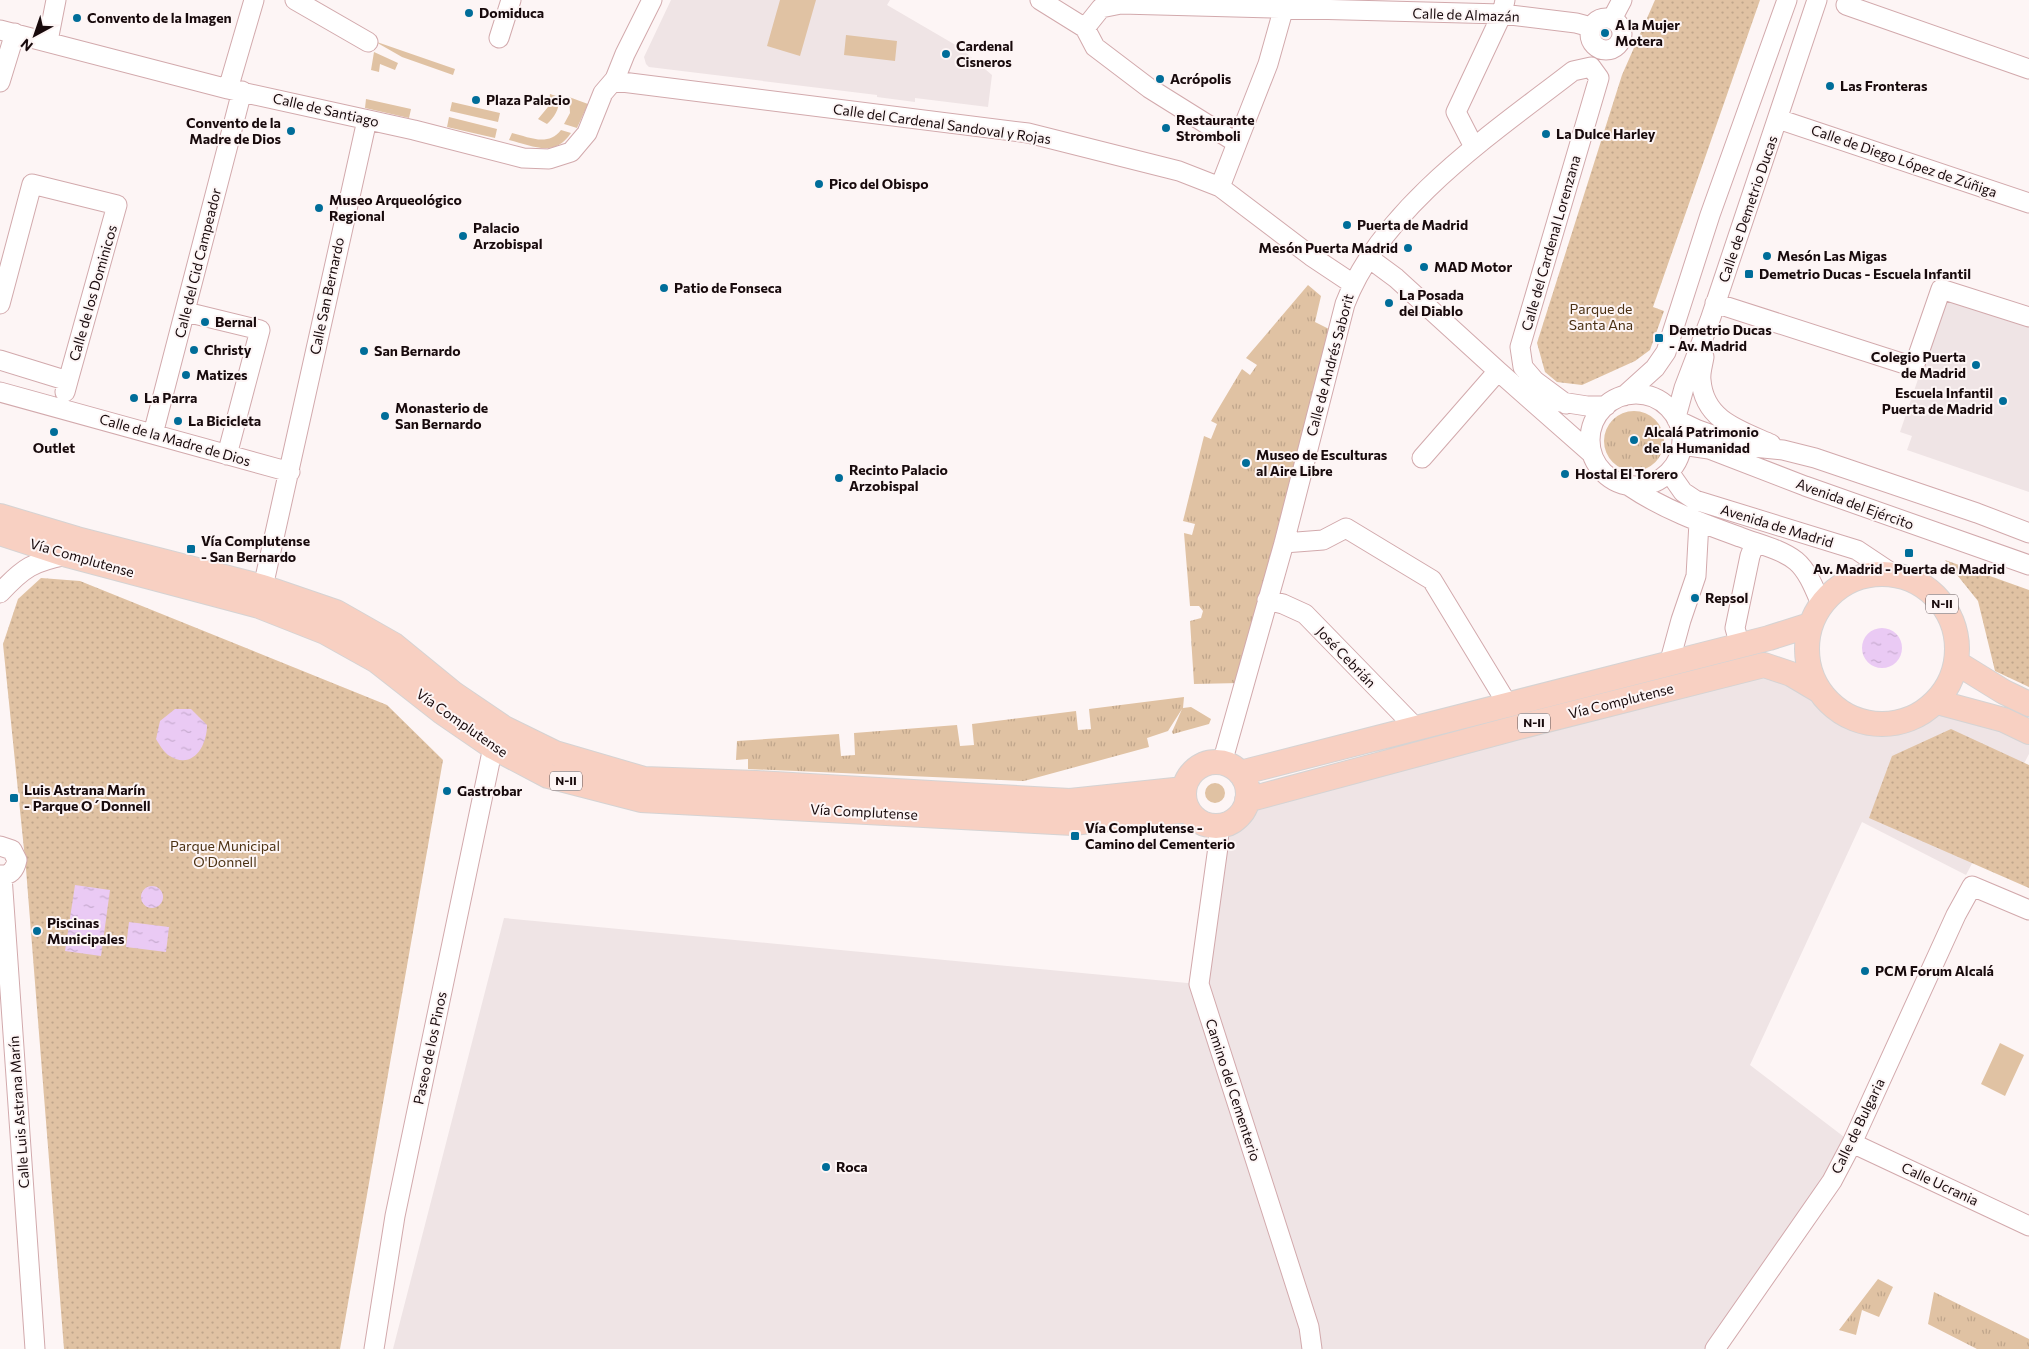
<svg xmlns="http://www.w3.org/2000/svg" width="2029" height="1349" viewBox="0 0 2029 1349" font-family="Commissioner,sans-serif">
  <defs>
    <pattern id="grass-tufts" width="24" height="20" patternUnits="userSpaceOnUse" patternTransform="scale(1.25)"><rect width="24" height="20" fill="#e0c2a3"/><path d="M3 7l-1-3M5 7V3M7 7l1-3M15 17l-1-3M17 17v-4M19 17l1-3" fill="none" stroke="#bfa58b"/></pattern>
    <pattern id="park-dots" width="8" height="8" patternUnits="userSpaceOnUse" patternTransform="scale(1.25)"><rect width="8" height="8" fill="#e0c2a3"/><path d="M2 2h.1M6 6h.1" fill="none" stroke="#bfa58b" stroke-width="1.8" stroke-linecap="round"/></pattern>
    <pattern id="water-ripples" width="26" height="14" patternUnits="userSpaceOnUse" patternTransform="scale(1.25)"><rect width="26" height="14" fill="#eacaf4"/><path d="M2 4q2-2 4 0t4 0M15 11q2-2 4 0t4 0" fill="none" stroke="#c8acd0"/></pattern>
  </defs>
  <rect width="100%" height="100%" fill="#fdf5f5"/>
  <path fill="#efe4e5" d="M671,0h219l-3,5 72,42 33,28 -4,32 -73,-9v4l-38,-5v-2l-228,-28 -3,-3 -2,-7z
    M1946,297l83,28v167l-122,-42 5,-14 -12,-4z
    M1764,665l54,25 16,18 23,13 26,4 27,-5 27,-18 92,30v22l-63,121 -104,-53 -112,243 102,78 -136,206h-1323l111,-431 694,66 27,-160 11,-6 9,-11z"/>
  <path fill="url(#grass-tufts)" d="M1308,285l13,11 -6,26 18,9 -93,352 -46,1 -4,-63 11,-3 2,-7 -4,-5h-9l-6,-73 8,2 3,-11 -12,-3 21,-85 7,3 6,-15 -6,-3 31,-52 8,6 7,-10 -11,-7z
    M1604 441a30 30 0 1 1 60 0a30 30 0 1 1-60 0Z
    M1184,697l-1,11 8,-1 20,12 -2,5 -36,10 -1,-2 10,-23 -14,22 -21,7 2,9 -125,34 -276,-12v-10l-12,1 1,-19 102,-7 2,22 14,-1 -1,-22 103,-8 3,21 14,-1 -2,-21 104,-13 2,19 13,-1 -2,-20z
    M1878,1279l15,8 -14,30 -17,-7 -6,25 -17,-5z
    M1934,1292l95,47v10h-52l-49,-25z"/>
  <path fill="url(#park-dots)" d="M1655,0h105l-107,307 11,4 -14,39 -15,11 -53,24 -25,-3 -12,-10 -8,-29 85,-268z
    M1945,560l84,30v97l-34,-16 -17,-70z
    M41,578l39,3 307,124 56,55 -103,589h-276l-38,-480 -23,-225 15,-45z
    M1951,729l78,36v123l-160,-70 23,-62z"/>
  <path fill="#e0c2a3" d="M780,0h36l-16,56 -33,-10z
    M846,35l51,6 -2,20 -51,-6z
    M374,41l81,28 -2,6 -51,-18z
    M374,52l24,11 -3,7 -15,-6 -1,8 -8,-2z
    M550,94l9,3c1,11 -4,20 -12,27l-9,-5 10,-12z
    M569,97l19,7 -11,24 -13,-4 6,-11z
    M366,99l45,10 -2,9 -44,-10z
    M452,102l48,11 -2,9 -48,-11z
    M449,117l48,12 -2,9 -48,-11z
    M561,130l10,3c-17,25 -37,13 -62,7l3,-7c17,4 36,14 49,-3z
    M1205 793a10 10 0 1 1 20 0a10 10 0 1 1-20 0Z
    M2000,1043l24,12 -19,41 -24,-12z"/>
  <path fill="url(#water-ripples)" d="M1862 648a20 20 0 1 1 40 0a20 20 0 1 1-40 0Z
    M175,709h16l16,16c0,22 -15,46 -39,30 -5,-4 -9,-11 -12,-16l4,-18z
    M75,885l35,5 -9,66 -36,-5z
    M141 897a11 11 0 1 1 22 0a11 11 0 1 1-22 0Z
    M129,922l40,5 -3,25 -40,-5z"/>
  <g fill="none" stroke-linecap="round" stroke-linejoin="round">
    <defs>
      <path id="minor" d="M295,0l73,42
        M1040,0l45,28 10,19 54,41 88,55 -17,44
        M1846,5l183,64
        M1590 34a16 16 0 1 1 32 0a16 16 0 1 1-32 0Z
        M1612,19l10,-19
        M1085,28l16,-20 20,-4 381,10 74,9 15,4
        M0,30l228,59 186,41 109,28 26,1 22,-7 16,-19 16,-40 12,-14 10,-25 27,-54
        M499,38l12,-38
        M48,41l8,-41
        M614,81l414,52 151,38 41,16 91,69 42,28
        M0,82l15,-49
        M228,89l26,-89
        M1778,119l251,84
        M1237,143l31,-79 18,-64
        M1474,147l-18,-35 46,-98 3,-14
        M1369,258l27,20 102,93 94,83
        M1715,303l199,64 27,-78 88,28
        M0,304l32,-120 85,21 -49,176
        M186,312l74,18 -33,125
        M1704,357c-1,7 -4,16 -3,23 3,40 38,50 70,64
        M0,360l68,21 -3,11
        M0,392l290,80
        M1590 440a46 46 0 1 1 92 0a46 46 0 1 1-92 0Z
        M1624,396l31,-28 11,-16 44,-137 77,-215
        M1555,401l32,5h19
        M1676,417l8,-29 26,-68 107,-320
        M1677,420l21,10 45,16 40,4 32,8 162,55 52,20
        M153,434l89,-343
        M1682,445l27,4 96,37 224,79
        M1422,458l76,-87
        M1669,472l14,20 12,8 162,50 33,22
        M1629,486c34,23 72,37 111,51 18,7 41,12 56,24 12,10 19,29 25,43
        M1284,543l39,-3 23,-12 86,52 76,125
        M263,587c36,-155 68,-312 104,-467
        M0,593c24,-26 33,-31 67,-38
        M1267,600l16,4 22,10 111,114
        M1740,646l-5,-18 15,-72 5,-13
        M1669,664l12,-44 15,-44 3,-54
        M1222,763l62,-220 61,-239c37,-97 148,-171 228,-233l18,-4 8,11 -79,269 3,20 12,14 31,23
        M1219,826l-1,21 -19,137 110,343 3,22
        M0,846l12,4 5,10c-2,10 -7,16 -17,15
        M2,876l33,473
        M1852,1143l177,83
        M374,1349l21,-133 98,-469
        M1715,1349l117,-168 20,-38 104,-228 16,-29 57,24"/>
      <path id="major" d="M0,516l77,23 186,48 73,25 58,33 60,49 50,34 51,25 89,26 112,4 314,18 114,-12
        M0,533l67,22 192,51 66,26 52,29 65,51 51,35 55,29 93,24 432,23 115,-13
        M1807 649a75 75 0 1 1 150 0a75 75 0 1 1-150 0Z
        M1957,663l47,29 25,12
        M1937,702l67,18 25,12
        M1184 794a32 32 0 1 1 64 0a32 32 0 1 1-64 0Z
        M1240,773l529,-135 41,-13
        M1247,800l272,-73 245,-62 27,9 27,16"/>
    </defs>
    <use href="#minor" stroke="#d2a9ac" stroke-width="21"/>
    <use href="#major" stroke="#d5d3d3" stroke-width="26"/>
    <use href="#minor" stroke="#fff" stroke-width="19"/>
    <use href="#major" stroke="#f8d0c2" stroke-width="24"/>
  </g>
  <g fill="#006d99" stroke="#fdf5f5" stroke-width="2">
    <circle cx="469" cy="13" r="5"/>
    <circle cx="77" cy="18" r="5"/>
    <circle cx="1605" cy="33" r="5"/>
    <circle cx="946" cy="54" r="5"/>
    <circle cx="1160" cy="79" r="5"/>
    <circle cx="1830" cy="86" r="5"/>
    <circle cx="476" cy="100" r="5"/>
    <circle cx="1166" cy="128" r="5"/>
    <circle cx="291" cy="131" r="5"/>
    <circle cx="1546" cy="134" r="5"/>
    <circle cx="819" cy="184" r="5"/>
    <circle cx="319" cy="208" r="5"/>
    <circle cx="1347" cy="225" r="5"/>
    <circle cx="463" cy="236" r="5"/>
    <circle cx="1408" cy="248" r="5"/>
    <circle cx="1767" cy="256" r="5"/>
    <circle cx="1424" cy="267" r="5"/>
    <rect x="1744" y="269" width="10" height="10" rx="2.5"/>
    <circle cx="664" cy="288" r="5"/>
    <circle cx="1389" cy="303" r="5"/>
    <circle cx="205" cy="322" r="5"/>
    <rect x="1654" y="333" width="10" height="10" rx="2.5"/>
    <circle cx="194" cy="350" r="5"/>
    <circle cx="364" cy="351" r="5"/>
    <circle cx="1976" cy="365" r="5"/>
    <circle cx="186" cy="375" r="5"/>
    <circle cx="134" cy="398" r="5"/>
    <circle cx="2003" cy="401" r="5"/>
    <circle cx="385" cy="416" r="5"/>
    <circle cx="178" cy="421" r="5"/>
    <circle cx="54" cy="432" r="5"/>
    <circle cx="1634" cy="440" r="5"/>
    <circle cx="1246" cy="463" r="5"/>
    <circle cx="1565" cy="474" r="5"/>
    <circle cx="839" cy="478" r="5"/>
    <rect x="186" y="544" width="10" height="10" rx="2.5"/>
    <rect x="1904" y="548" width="10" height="10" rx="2.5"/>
    <circle cx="1695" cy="598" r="5"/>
    <circle cx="447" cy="791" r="5"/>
    <rect x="9" y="793" width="10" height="10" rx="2.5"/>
    <rect x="1070" y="831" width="10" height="10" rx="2.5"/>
    <circle cx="37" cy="931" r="5"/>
    <circle cx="1865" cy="971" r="5"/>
    <circle cx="826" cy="1167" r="5"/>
  </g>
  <g text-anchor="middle" stroke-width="4" stroke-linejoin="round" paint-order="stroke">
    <g fill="#fdf5f5" stroke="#5d5052" stroke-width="1">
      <rect x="1926" y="594.5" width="32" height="19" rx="4"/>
      <rect x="1518" y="713.5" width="32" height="19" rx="4"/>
      <rect x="550" y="771.5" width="32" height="19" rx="4"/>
    </g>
    <g font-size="12" font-weight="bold" fill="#180a0c">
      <text x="1942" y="608">N-II</text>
      <text x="1534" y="727">N-II</text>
      <text x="566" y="785">N-II</text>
    </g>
    <g font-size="14" font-weight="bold" fill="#180a0c" stroke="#fdf5f5" text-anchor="start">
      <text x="479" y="18">Domiduca</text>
      <text x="87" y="23">Convento de la Imagen</text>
      <text x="1615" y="30">A la Mujer<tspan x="1615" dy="16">Motera</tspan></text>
      <text x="956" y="51">Cardenal<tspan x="956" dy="16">Cisneros</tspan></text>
      <text x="1170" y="84">Acrópolis</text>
      <text x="1840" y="91">Las Fronteras</text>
      <text x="486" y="105">Plaza Palacio</text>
      <text x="1176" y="125">Restaurante<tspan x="1176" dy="16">Stromboli</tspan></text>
      <text x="281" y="128" text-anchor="end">Convento de la<tspan x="281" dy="16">Madre de Dios</tspan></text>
      <text x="1556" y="139">La Dulce Harley</text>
      <text x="829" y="189">Pico del Obispo</text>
      <text x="329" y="205">Museo Arqueológico<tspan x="329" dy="16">Regional</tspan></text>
      <text x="1357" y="230">Puerta de Madrid</text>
      <text x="473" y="233">Palacio<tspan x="473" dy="16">Arzobispal</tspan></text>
      <text x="1398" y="253" text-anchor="end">Mesón Puerta Madrid</text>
      <text x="1777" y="261">Mesón Las Migas</text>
      <text x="1434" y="272">MAD Motor</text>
      <text x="1759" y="279">Demetrio Ducas - Escuela Infantil</text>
      <text x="674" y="293">Patio de Fonseca</text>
      <text x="1399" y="300">La Posada<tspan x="1399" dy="16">del Diablo</tspan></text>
      <text x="215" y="327">Bernal</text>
      <text x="1669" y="335">Demetrio Ducas<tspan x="1669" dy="16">- Av. Madrid</tspan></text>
      <text x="204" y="355">Christy</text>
      <text x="374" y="356">San Bernardo</text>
      <text x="1966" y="362" text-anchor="end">Colegio Puerta<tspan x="1966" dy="16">de Madrid</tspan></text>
      <text x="196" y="380">Matizes</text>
      <text x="1993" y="398" text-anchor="end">Escuela Infantil<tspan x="1993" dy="16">Puerta de Madrid</tspan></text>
      <text x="144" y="403">La Parra</text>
      <text x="395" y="413">Monasterio de<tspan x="395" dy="16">San Bernardo</tspan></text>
      <text x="188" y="426">La Bicicleta</text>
      <text x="1644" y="437">Alcalá Patrimonio<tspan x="1644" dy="16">de la Humanidad</tspan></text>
      <text x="54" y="453" text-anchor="middle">Outlet</text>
      <text x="1256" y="460">Museo de Esculturas<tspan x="1256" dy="16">al Aire Libre</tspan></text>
      <text x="849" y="475">Recinto Palacio<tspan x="849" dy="16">Arzobispal</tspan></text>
      <text x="1575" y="479">Hostal El Torero</text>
      <text x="201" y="546">Vía Complutense<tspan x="201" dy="16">- San Bernardo</tspan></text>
      <text x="1909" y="574" text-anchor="middle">Av. Madrid - Puerta de Madrid</text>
      <text x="1705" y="603">Repsol</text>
      <text x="24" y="795">Luis Astrana Marín<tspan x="24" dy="16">- Parque O´Donnell</tspan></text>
      <text x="457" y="796">Gastrobar</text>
      <text x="1085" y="833">Vía Complutense -<tspan x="1085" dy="16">Camino del Cementerio</tspan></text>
      <text x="47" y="928">Piscinas<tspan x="47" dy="16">Municipales</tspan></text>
      <text x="1875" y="976">PCM Forum Alcalá</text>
      <text x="836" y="1172">Roca</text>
    </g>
    <g font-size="14" fill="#180a0c" stroke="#fdf5f5">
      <text transform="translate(1466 15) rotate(2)" y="5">Calle de Almazán</text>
      <text transform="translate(326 110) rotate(13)" y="5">Calle de Santiago</text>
      <text transform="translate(942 124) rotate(8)" y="5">Calle del Cardenal Sandoval y Rojas</text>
      <text transform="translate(1904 161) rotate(19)" y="5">Calle de Diego López de Zúñiga</text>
      <text transform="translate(1748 209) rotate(-71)" y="5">Calle de Demetrio Ducas</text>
      <text transform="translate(1551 243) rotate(-74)" y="5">Calle del Cardenal Lorenzana</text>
      <text transform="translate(198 263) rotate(-76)" y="5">Calle del Cid Campeador</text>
      <text transform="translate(93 293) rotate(-74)" y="5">Calle de los Dominicos</text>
      <text transform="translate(327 296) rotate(-78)" y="5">Calle San Bernardo</text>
      <text transform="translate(1330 365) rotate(-75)" y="5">Calle de Andrés Saborit</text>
      <text transform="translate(175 440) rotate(16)" y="5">Calle de la Madre de Dios</text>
      <text transform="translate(1855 504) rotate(20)" y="5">Avenida del Ejército</text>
      <text transform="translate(1777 526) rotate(17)" y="5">Avenida de Madrid</text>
      <text transform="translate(82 558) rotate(16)" y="5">Vía Complutense</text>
      <text transform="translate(1346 657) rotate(46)" y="5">José Cebrián</text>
      <text transform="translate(1621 701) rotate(-14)" y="5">Vía Complutense</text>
      <text transform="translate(462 723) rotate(35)" y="5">Vía Complutense</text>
      <text transform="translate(864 812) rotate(3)" y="5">Vía Complutense</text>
      <text transform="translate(430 1048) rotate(-78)" y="5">Paseo de los Pinos</text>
      <text transform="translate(1233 1090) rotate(72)" y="5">Camino del Cementerio</text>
      <text transform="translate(19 1112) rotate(-94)" y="5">Calle Luis Astrana Marín</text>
      <text transform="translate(1858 1126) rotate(-64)" y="5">Calle de Bulgaria</text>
      <text transform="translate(1940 1184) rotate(25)" y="5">Calle Ucrania</text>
    </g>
    <g font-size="14" fill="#4b3113" stroke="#fdf5f5">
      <text x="1601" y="314">Parque de<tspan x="1601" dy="16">Santa Ana</tspan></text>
      <text x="225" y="851">Parque Municipal<tspan x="225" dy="16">O'Donnell</tspan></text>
    </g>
  </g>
  <g transform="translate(35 35) rotate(220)" stroke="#fdf5f5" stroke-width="4" paint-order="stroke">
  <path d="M0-4L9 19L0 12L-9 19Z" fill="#180a0c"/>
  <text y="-8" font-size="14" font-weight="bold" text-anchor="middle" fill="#180a0c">N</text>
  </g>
</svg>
